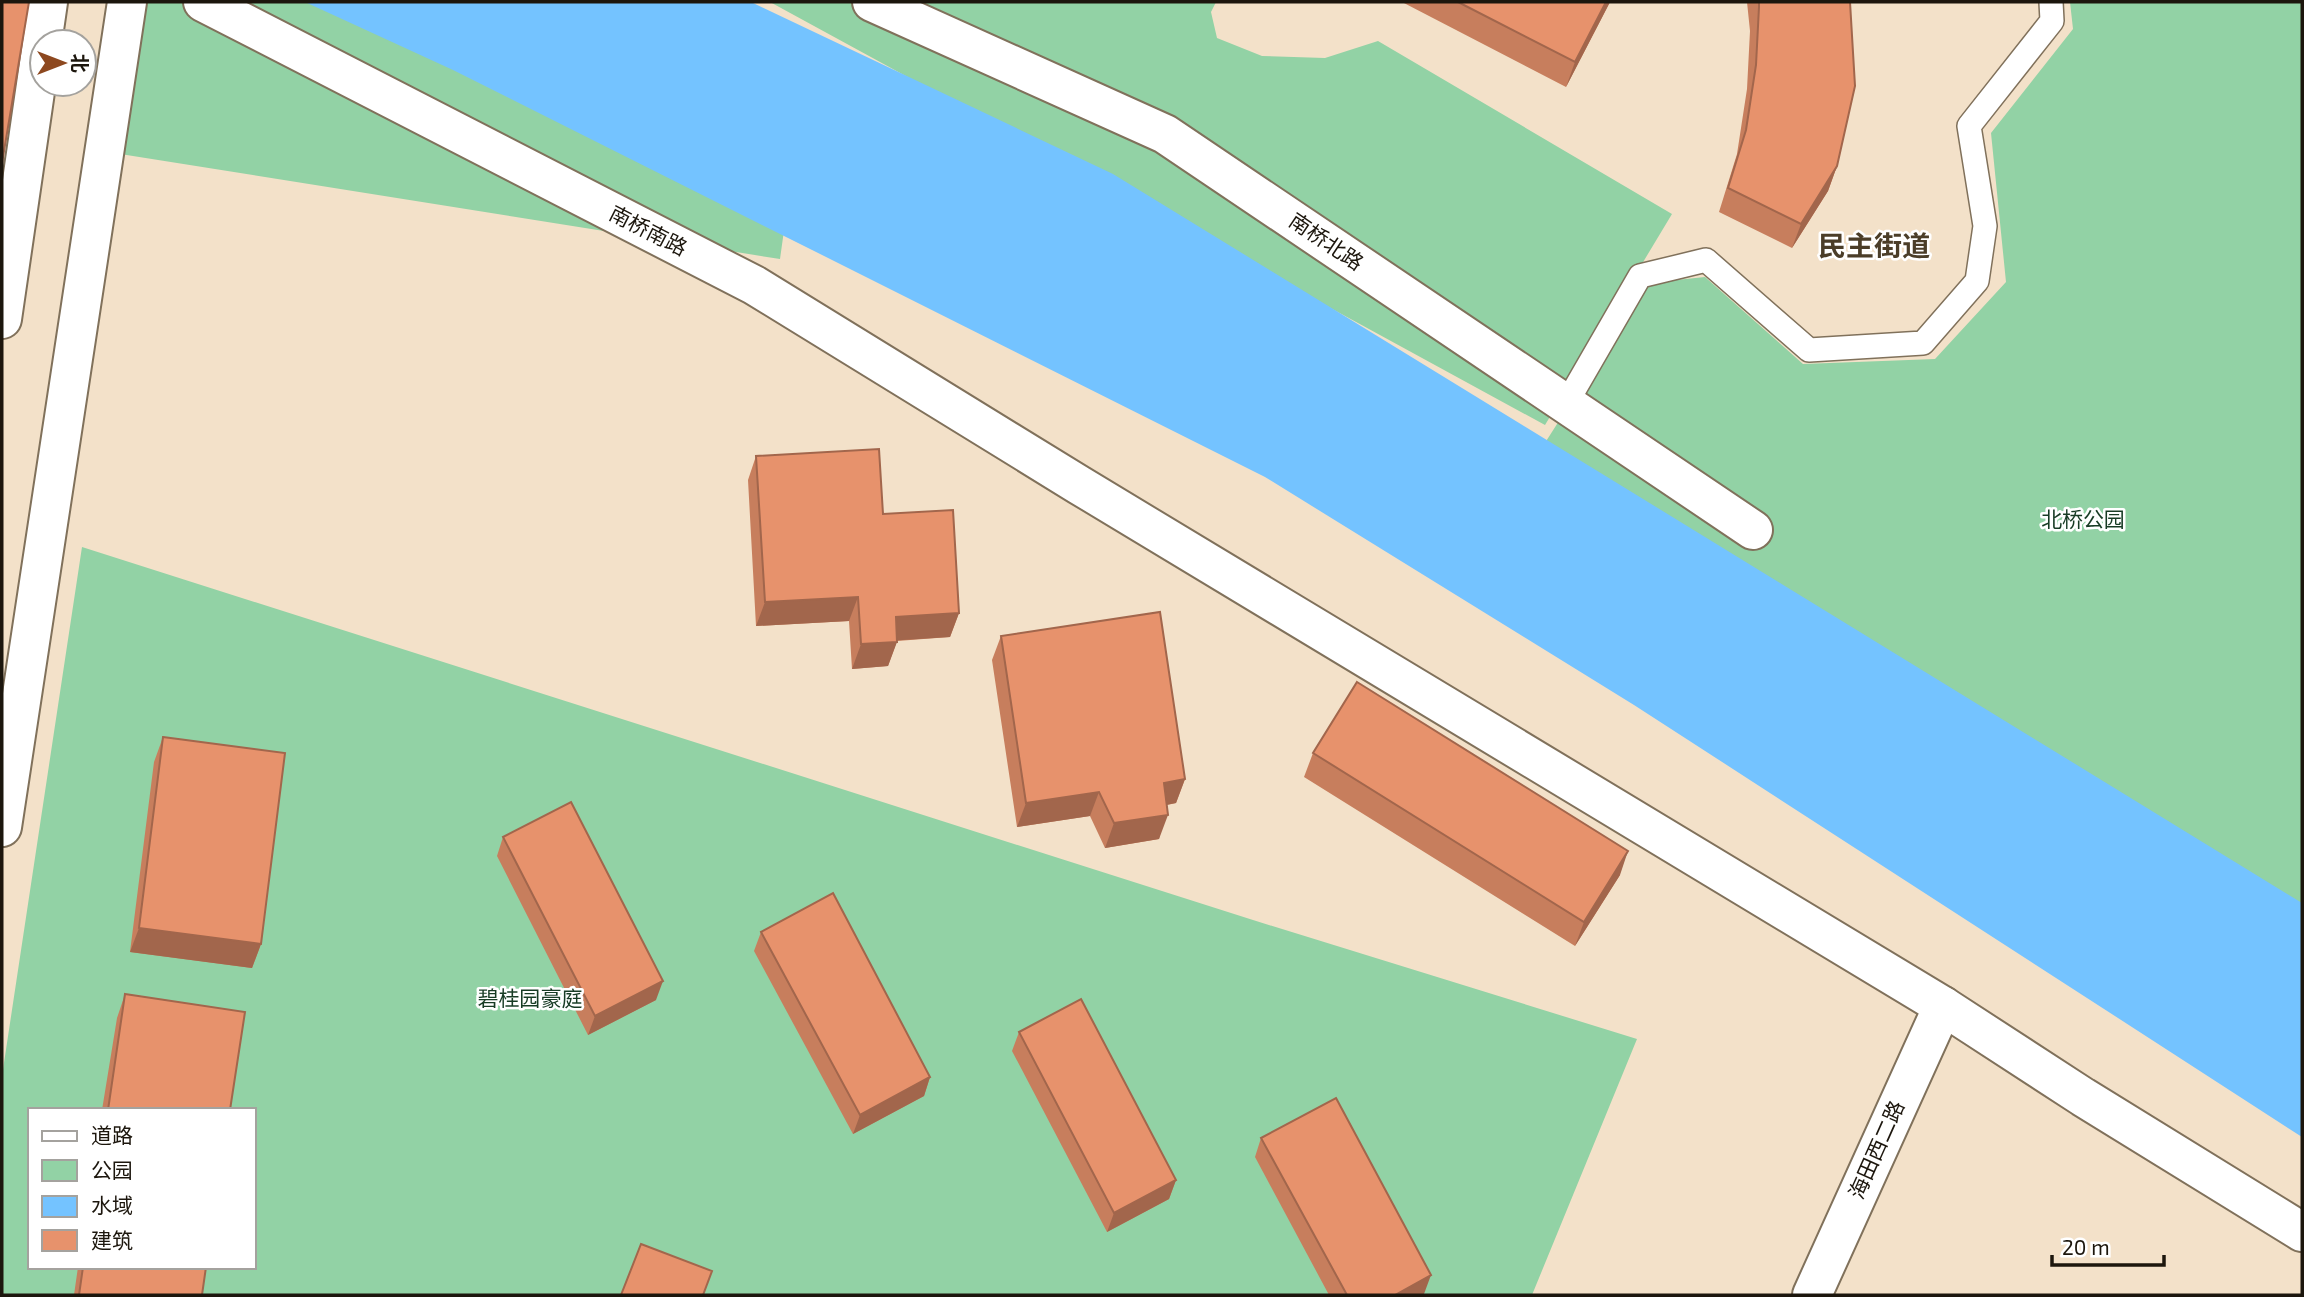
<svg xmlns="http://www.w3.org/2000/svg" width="2304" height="1297" viewBox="0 0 2304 1297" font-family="'Exo 2','Noto Sans SC',sans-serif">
  <rect width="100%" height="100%" fill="#f3e1c9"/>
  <path fill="#92d2a5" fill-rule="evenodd" d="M138,2h263l387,200 -8,57 -666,-106z
    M770,2h446l-5,10 6,26 45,18 63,2 53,-17 294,173 -127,211z
    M2070,2h232v910l-759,-466 104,-163 58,-6 98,87 132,-5 71,-77 -15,-149 82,-104z
    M82,547l1171,373 384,119 -105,256h-1530v-219zM30,1110h224v157h-224z"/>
  <path fill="#74c3ff" d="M305,2h446l362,172 1189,729v234l-668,-432 -369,-228 -812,-407z"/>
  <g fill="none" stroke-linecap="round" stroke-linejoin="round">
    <defs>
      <path id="service" d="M1566,404l74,-128 66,-16 103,90 114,-7 54,-62 8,-55 -16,-100 83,-105 -1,-19"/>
      <path id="minor" d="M1812,1295l131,-289"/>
      <path id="tertiary" d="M203,2l551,283 325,200 864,521 140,91 219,135
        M872,2l293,132 588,396
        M2,319l46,-317
        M2,827l125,-825"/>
    </defs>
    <use href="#service" stroke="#80715b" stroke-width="26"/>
    <use href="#minor" stroke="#80715b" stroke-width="42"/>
    <use href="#tertiary" stroke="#80715b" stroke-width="42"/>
    <use href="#service" stroke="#fff" stroke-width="23"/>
    <use href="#minor" stroke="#fff" stroke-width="38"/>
    <use href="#tertiary" stroke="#fff" stroke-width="38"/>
  </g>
  <path fill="#c77e5d" d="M1402,2h208l-44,85z
    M1747,2h103l-13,164 -9,25 -36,57 -73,-36 18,-58 10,-65 3,-58z
    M756,456l127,58 76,99 -9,24 -53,4 -9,25 -36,3 -3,-48 -93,5 -8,-146z
    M1001,636l184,143 -9,24 -9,2 -8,34 -54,9 -15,-32 -73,11 -25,-167z
    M163,737l98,207 -9,24 -122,-16 24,-190z
    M1313,753l307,122 -45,71 -271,-169z
    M503,837l153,163 -68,35 -91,-179z
    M761,932l169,145 -6,19 -71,38 -99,-183z
    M125,994l105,116h-128l15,-92z
    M1019,1032l157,148 -7,19 -62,33 -95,-181z
    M1261,1138l163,156 -95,1 -74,-138z
    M78,1267h128l-4,28h-128z"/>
  <path fill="#a2664c" d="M1606,2h4l-44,85 9,-25z
    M1837,166l-9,25 -36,57 9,-24z
    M858,597l-9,24 -93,5 9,-24z
    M959,613l-9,24 -63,4 9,-24z
    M897,642l-9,24 -36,3 9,-25z
    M1185,779l-9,24 -21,4 9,-24z
    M1099,792l-9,24 -73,11 9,-24z
    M1168,815l-9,24 -54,9 9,-25z
    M1628,851l-8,24 -45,71 9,-24z
    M139,928l122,16 -9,24 -122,-16z
    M663,981l-7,19 -68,35 7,-19z
    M930,1077l-6,19 -71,38 7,-19z
    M1176,1180l-7,19 -62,33 7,-19z
    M1431,1275l-7,19 -29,1z"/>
  <path fill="#e7926c" stroke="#a2664c" stroke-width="2" d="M2,2h27l-27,161z
    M1458,2h148l-31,60z
    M1759,2h91l5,84 -18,80 -36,58 -73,-36 18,-58 10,-65 3,-58z
    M879,449l4,65 70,-4 6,103 -63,4 1,25 -36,2 -3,-47 -93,5 -9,-146z
    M1160,612l25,167 -21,4 4,32 -54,8 -15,-31 -73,11 -25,-167z
    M1357,682l271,169 -44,71 -271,-169z
    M163,737l122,16 -24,191 -122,-16z
    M571,802l92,179 -68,35 -92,-179z
    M833,893l97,184 -70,38 -99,-183z
    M125,994l120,18 -15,98h-122z
    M1081,999l95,181 -62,33 -95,-181z
    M1336,1098l95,177 -36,20h-48l-86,-157z
    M641,1244l71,27 -9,24h-82z
    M83,1267h123l-4,28h-123z"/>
  <g text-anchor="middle" stroke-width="5" stroke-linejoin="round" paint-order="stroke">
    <g font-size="21" fill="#1c160d" stroke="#fff">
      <text transform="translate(648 231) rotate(27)" y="7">南桥南路</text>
      <text transform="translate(1326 242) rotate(34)" y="7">南桥北路</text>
      <text transform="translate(1877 1150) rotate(-66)" y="7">海田西二路</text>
    </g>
    <g font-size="21" fill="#173b24" stroke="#fff">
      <text x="2083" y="527">北桥公园</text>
      <text x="530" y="1006">碧桂园豪庭</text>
    </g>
    <g font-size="28" font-weight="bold" fill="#4b3d28" stroke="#fff">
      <text x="1874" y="256">民主街道</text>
    </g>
  </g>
  <rect width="2304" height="1297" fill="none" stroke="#1c160d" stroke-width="7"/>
  <rect x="28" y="1108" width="228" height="161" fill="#ffffff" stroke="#a4a29e" stroke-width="2"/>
  <rect x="42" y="1131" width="35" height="10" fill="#ffffff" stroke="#a4a29e" stroke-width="2"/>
  <text x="91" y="1143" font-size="21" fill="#1c160d">道路</text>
  <rect x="42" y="1160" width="35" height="21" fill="#92d2a5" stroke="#a4a29e" stroke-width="2"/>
  <text x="91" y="1178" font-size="21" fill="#1c160d">公园</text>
  <rect x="42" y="1196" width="35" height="21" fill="#74c3ff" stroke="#a4a29e" stroke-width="2"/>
  <text x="91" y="1213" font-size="21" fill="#1c160d">水域</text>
  <rect x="42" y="1230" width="35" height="21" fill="#e7926c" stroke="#a4a29e" stroke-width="2"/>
  <text x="91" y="1248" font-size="21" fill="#1c160d">建筑</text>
  <g transform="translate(63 63) rotate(90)"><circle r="33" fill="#ffffff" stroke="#a4a29e" stroke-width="2"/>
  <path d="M0-5L12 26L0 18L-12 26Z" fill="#8d481f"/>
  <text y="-10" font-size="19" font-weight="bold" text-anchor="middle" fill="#1c160d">北</text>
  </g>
  <path d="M2052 1255v10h112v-10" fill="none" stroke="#1c160d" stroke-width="3.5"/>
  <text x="2062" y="1255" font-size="21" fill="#1c160d" stroke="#ffffff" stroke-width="5" paint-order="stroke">20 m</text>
</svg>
